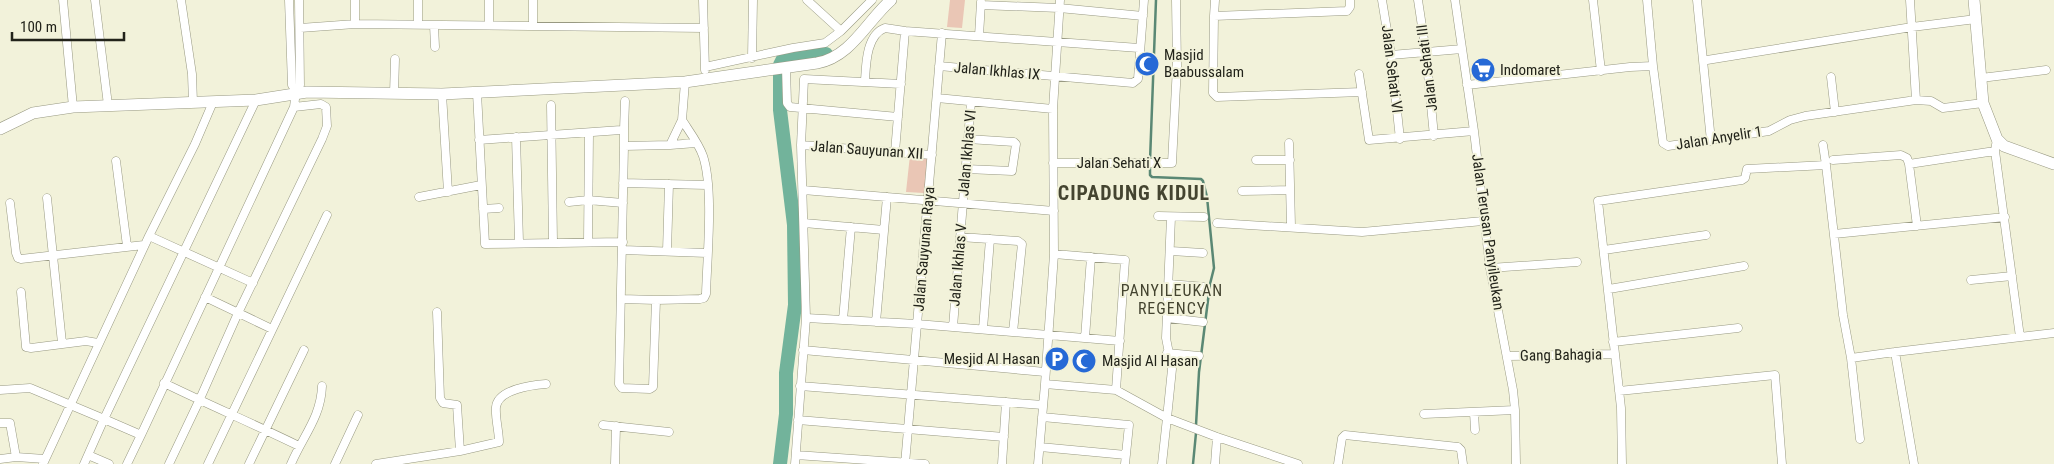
<svg xmlns="http://www.w3.org/2000/svg" width="2054" height="464" viewBox="0 0 2054 464" font-family="'Roboto Condensed',sans-serif">
  <rect width="100%" height="100%" fill="#f2f2da"/>
  <path fill="#eac6b5" d="M950,0h15l-3,28 -15,-1z
    M910,155l18,2 -4,36 -18,-1z"/>
  <g fill="none" stroke-linecap="round" stroke-linejoin="round">
    <path stroke="#5a8874" stroke-width="2.5" d="M1150,161l6,-161
      M1150,165v10l2,2 49,2 2,2 4,16 7,71 -4,16 -11,88 -3,53
      M1193,464l3,-31"/>
    <path stroke="#72b39b" stroke-width="14" d="M780,464l6,-50v-41l9,-68 -1,-80 -14,-115v-45l3,-6 43,-5"/>
    <defs>
      <path id="street" d="M63,0l10,107
        M95,0l13,105
        M181,0l11,74 1,29
        M289,0l3,85 4,6
        M355,0v24l349,4
        M703,0l2,70
        M807,0l34,31 31,-31
        M1060,0l-7,109 1,145 -9,130 71,6 51,28 -5,46
        M1350,0v7l-3,4 -133,5 -1,77 4,4 145,-5
        M1382,0l9,55 9,84
        M1418,0l8,53 8,83
        M1455,0l19,131 16,137 23,122 2,20 1,54
        M1593,0l8,71
        M1647,0l6,66
        M1697,0l14,141
        M1910,0l6,100 15,1 12,7 40,-5
        M981,5l78,3 84,8
        M1214,16l1,-16
        M418,24v-24
        M434,25l1,22
        M489,25v-25
        M533,26v-26
        M300,28l55,-4
        M979,36l2,-34
        M1391,55l71,-6
        M752,58l1,-58
        M1707,60l205,-33 64,-8
        M939,66l194,17 5,-4 6,-79
        M705,67l88,-19 32,-5 16,-12
        M786,68l1,35 3,4 108,10
        M1359,74l10,66 105,-9
        M1831,77l4,35
        M1981,78l65,-8
        M865,81c1,-16 1,-46 20,-53l20,3
        M1467,85l163,-18 23,-1 10,77 5,3 101,-15 21,-11 15,-4 111,-16
        M477,93l8,151 138,-2
        M394,94l1,-35
        M442,94l6,98
        M937,98l116,11
        M213,102l-18,42 -46,92 104,47
        M551,105l2,137
        M682,120c7,11 17,24 21,36 11,33 4,102 3,138l-2,4 -4,1 -44,1 -3,87 -3,2 -28,-1 -3,-4 5,-238 46,-1 12,-25 3,-38
        M624,130l1,-29
        M516,137l3,105
        M1997,139l-2,12 25,186
        M479,140l142,-10h3v16
        M1289,143l2,83
        M670,145l26,-2
        M801,145l131,10
        M1823,145l3,20
        M895,152l10,-121 234,17
        M1256,160h34
        M1833,160l68,-5 6,3 2,6
        M116,161l11,85
        M1053,163h119l5,-97 -1,-66
        M966,169l46,2 4,-27 -2,-2 -46,-3
        M623,183l84,2
        M803,190l251,21
        M1242,191l48,-1
        M419,197l62,-12
        M47,198l15,145
        M569,202l19,-2 35,3
        M10,203l6,50 2,5 3,1 123,-14
        M483,209l16,-1
        M1158,216l46,1
        M1171,217l-5,121 6,31 -5,49 50,19 81,27
        M804,223l80,7
        M1217,223l145,9 121,-11
        M1917,226l-8,-62 86,-13
        M1834,234l171,-17
        M960,237l58,4 4,3 -9,88
        M588,242l1,-109
        M623,250l84,3
        M1604,250l102,-15
        M667,251l2,-67
        M1171,251l32,2
        M1054,254l71,6 -9,130
        M1490,268l87,-6
        M1971,280l41,-4
        M1169,284l37,3
        M1609,289l135,-23
        M21,292l5,55 5,1 55,-7 12,2
        M205,297l67,32
        M622,299l34,1
        M437,312l3,86 3,5 14,2 3,46
        M806,318l111,6 203,17
        M1167,318l36,4
        M843,320l8,-93
        M876,322l11,-125
        M953,327l18,-225
        M983,329l7,-90
        M1085,338l6,-81
        M1613,342l125,-14
        M803,350l242,22
        M1167,353l32,3
        M1507,356l107,-2
        M1851,358l44,-6
        M164,383c45,22 90,41 135,63
        M800,386l243,19
        M0,390l30,-2 74,31 152,-319
        M1619,391l156,-16 7,89
        M1474,412l1,18
        M1424,414l91,-4
        M1042,417l87,8 -4,39
        M798,420l206,17
        M0,423h10l6,34
        M603,425l66,7
        M141,435l153,-328 2,-16 4,-6 -1,-85
        M1040,447l86,8
        M88,455l21,9
        M796,455l129,9
        M0,459l16,-2 29,2
        M43,464l106,-228
        M84,464l20,-45 37,16 -14,29
        M169,464l30,-63 39,-88 84,-174 5,-13 -1,-19 -5,-3 -27,3
        M208,464l119,-249
        M249,464l55,-114
        M291,464c12,-28 30,-47 31,-78
        M335,464l23,-49
        M376,464l84,-13 39,-9c0,-11 -4,-24 -3,-35 2,-18 37,-22 50,-23
        M615,464l1,-38
        M795,464l11,-146 -5,-173 3,-66 97,5
        M905,464l37,-431
        M1002,464l4,-62
        M1038,464l7,-80
        M1215,464l2,-27
        M1338,464l4,-26 3,-3 113,12 3,3 2,14
        M1622,464l-1,-56 -23,-207 144,-21 3,-2 2,-9 79,-4 17,150 8,43 9,81
        M1914,464l-19,-112 159,-19"/>
      <path id="secondary" d="M1974,0l9,103 14,36 7,7 50,18
        M0,129l33,-16 40,-6 183,-7 51,-8 135,2 243,-12 132,-19c34,-6 50,-42 74,-63"/>
    </defs>
    <use href="#street" stroke="#989982" stroke-width="9"/>
    <use href="#secondary" stroke="#989982" stroke-width="12"/>
    <use href="#street" stroke="#fff" stroke-width="8"/>
    <use href="#secondary" stroke="#fff" stroke-width="11"/>
  </g>
  <defs>
    <symbol id="mosque-disc" viewBox="-11 -11 22 22"><circle r="9.5" fill="#2669d6" stroke="#f2f2da"/><path d="M3.5-4.9A6 6 0 1 0 3.5 4.9A5 5 0 1 1 3.5-4.9Z" fill="#fff"/></symbol>
    <symbol id="supermarket-disc" viewBox="-11 -11 22 22"><circle r="9.5" fill="#2669d6" stroke="#f2f2da"/><path d="M-6-5.5h2.5l.6 2H6L4.5 2H-2.5L-4.4-4H-6ZM-1.5 3.2a1.3 1.3 0 1 0 .1 0ZM3 3.2a1.3 1.3 0 1 0 .1 0Z" fill="#fff"/></symbol>
    <symbol id="parking-disc" viewBox="-11 -11 22 22"><circle r="9.5" fill="#2669d6" stroke="#f2f2da"/><path d="M-3.5-5.5H1a3.5 3.5 0 0 1 0 7H-1V5.5H-3.5ZM-1-3.4V-.6H.8a1.4 1.4 0 0 0 0-2.8Z" fill="#fff"/></symbol>
  </defs>
  <g fill-rule="evenodd">
    <use href="#mosque-disc" x="1133" y="50" width="28" height="28"/>
    <use href="#supermarket-disc" x="1469" y="56" width="28" height="28"/>
    <use href="#parking-disc" x="1043" y="345" width="28" height="28"/>
    <use href="#mosque-disc" x="1070" y="347" width="28" height="28"/>
  </g>
  <g text-anchor="middle" stroke-width="4" stroke-linejoin="round" paint-order="stroke">
    <g font-size="15" fill="#22231a" stroke="#f2f2da" text-anchor="start">
      <text x="1164" y="60">Masjid<tspan x="1164" dy="17">Baabussalam</tspan></text>
      <text x="1500" y="75">Indomaret</text>
      <text x="1040" y="364" text-anchor="end">Mesjid Al Hasan</text>
      <text x="1102" y="366">Masjid Al Hasan</text>
    </g>
    <g font-size="15" fill="#22231a" stroke="#f2f2da">
      <text transform="translate(1427 68) rotate(-97)" y="5">Jalan Sehati III</text>
      <text transform="translate(1392 69) rotate(83)" y="5">Jalan Sehati VI</text>
      <text transform="translate(997 71) rotate(5)" y="5">Jalan Ikhlas IX</text>
      <text transform="translate(1719 138) rotate(-9)" y="5">Jalan Anyelir 1</text>
      <text transform="translate(867 150) rotate(4)" y="5">Jalan Sauyunan XII</text>
      <text transform="translate(967 153) rotate(-85)" y="5">Jalan Ikhlas VI</text>
      <text x="1119" y="168">Jalan Sehati X</text>
      <text transform="translate(1488 232) rotate(82)" y="5">Jalan Terusan Panyileukan</text>
      <text transform="translate(924 249) rotate(-85)" y="5">Jalan Sauyunan Raya</text>
      <text transform="translate(958 265) rotate(-85)" y="5">Jalan Ikhlas V</text>
      <text transform="translate(1561 355) rotate(-1)" y="5">Gang Bahagia</text>
    </g>
    <g font-size="16" letter-spacing="1" fill="#444430" stroke="#f2f2da">
      <text x="1172" y="296">PANYILEUKAN<tspan x="1172" dy="18">REGENCY</tspan></text>
    </g>
    <g font-size="20" font-weight="bold" letter-spacing="1" fill="#444430" stroke="#f2f2da">
      <text x="1134" y="200">CIPADUNG KIDUL</text>
    </g>
  </g>
  <path d="M12 32v8h112v-8" fill="none" stroke="#22231a" stroke-width="2.5"/>
  <text x="20" y="32" font-size="15" fill="#22231a" stroke="#f2f2da" stroke-width="4" paint-order="stroke">100 m</text>
</svg>
